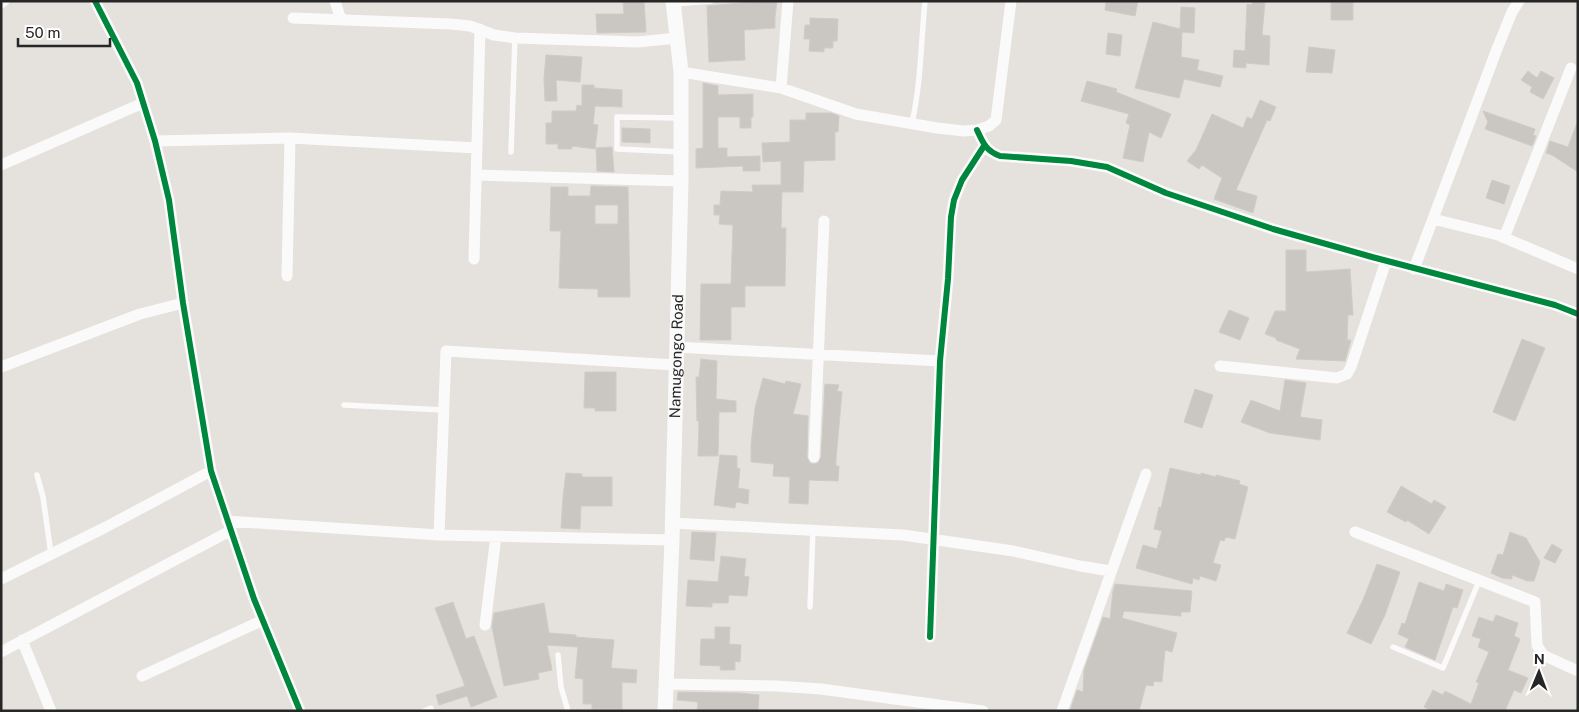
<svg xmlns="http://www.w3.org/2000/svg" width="1579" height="712" viewBox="0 0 1579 712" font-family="'Public Sans',sans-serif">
  <rect width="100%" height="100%" fill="#e5e1dc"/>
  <path fill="#cac7c3" stroke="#cfccc8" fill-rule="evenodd" d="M623,1h21l2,31 -49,1 -1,-19h28z
    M764,1h13l-2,16v11l-31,2 1,30 -36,2 -2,-56z
    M1106,1h32l-3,15 -30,-6z
    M1252,1h13l-3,34 8,1 -1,29 -23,-2v5l-13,-1 1,-17 11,1 2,-47 5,1z
    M1331,1h22v19h-22z
    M1181,7l14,1 -1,25 -12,-1 -1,25 18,3 -2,10 26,6 -3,11 -36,-8 -5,19 -44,-10 18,-66 27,7z
    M810,18l28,1 -1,22h-4v7h-9v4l-15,-1 1,-12h-6l1,-14h5z
    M1108,33l14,2 -2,21 -14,-2z
    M1309,47l26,3 -3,23 -26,-1z
    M546,55l36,2 -2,25 -24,-2 1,21h-12l-1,-22z
    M1528,71l9,7 4,-7 13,7 -11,21 -13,-7 2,-5 -11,-7z
    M1087,81l30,8 -1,3 55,22 -10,24 -12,-6 -6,30 -20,-4 7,-33 -4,-2 3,-9 -48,-13z
    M703,83l15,3v9l35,-1v23h-2v11h-11v-11h-22v31h9v9l33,-1v15h-17v-5l-47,2v-19l7,-1z
    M582,85h12v3l28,2v17l-27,-1 -2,18 5,1 -3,24 -23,-3v3h-14v-5h-12v-21h6v-12h24l1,-6 5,1z
    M1260,100l16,7 -6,14 -3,-1 -31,70 21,6 -4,17 -39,-14 8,-21 -20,-13 -3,4 -12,-8 9,-11 16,-36 31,14 4,-11 5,2z
    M1483,111l52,18 -2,6 3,1 -4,10 -47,-17 3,-7z
    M806,113h25l8,3 -1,16h-3v28l-31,1 -1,31h-21l-1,36h5l-1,58h-40v21h-14v33h-31l1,-56h30l2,-59 -14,-1 1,-9h-6v-10h6l1,-14 32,1 -1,-7h29v-24l-18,1 -1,-19 28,-1v-22h16z
    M1577,123h1v49l-26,-17 -6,-2 4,-12 18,6z
    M622,128l28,1v14l-28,-1z
    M612,147l2,25 -17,-1 -1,-23z
    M1492,180l18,6 -6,18 -18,-6z
    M591,186l37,1 2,110h-32v-8l-39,-1 2,-57h-11l1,-44h17v9h22zM595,205h23v19h-23z
    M1286,250h20v22l44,-3 3,46h-5l-1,25h4l-6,21 -49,-2 4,-10 -24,-9v-2l-11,-4 10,-23h11z
    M1229,310l20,8 -9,22 -21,-8z
    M1522,339l23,9 -30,73 -22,-9z
    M701,359l16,2 -1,38 20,2v11h-17l-1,44h-20l1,-35h-2l-1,-44h3z
    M585,372h31v39h-21v-3h-11z
    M763,378l22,6 1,-3 15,3 -8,30 15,2 -1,41 3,6 3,1 5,-1 3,-6 4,-73 14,1 -2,6 5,1 -6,67v7h3l-1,15 -29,-1 -1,24 -19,-1 1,-26 -17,-1 1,-12 -23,-2v-17l4,-37z
    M1285,380l21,3 -6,34 22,3 -2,20 -50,-7 -29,-11 10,-22 29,11z
    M1195,389l18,6 -11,33 -18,-6z
    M720,455l17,1v12l3,1 -2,19 11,2 -1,14 -12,-2 -1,6 -21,-3z
    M1170,468l31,7v-2l15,4v-2l24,6 -1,3 9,3 -13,52 -9,-2 -2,4 -4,-1 -7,23 8,2 -5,16 -16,-5 -1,4 -6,-2 -1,6 -56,-16 7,-23 14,4 5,-18 -8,-2 5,-22 2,1z
    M566,473l16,1v3h30v29h-31l-1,23 -19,-1 2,-31z
    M1401,486l31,18 2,-4 12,7 -17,27 -22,-14 -1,2 -19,-10z
    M692,532l24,1 -2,28 -24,-2z
    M1510,532l16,6 14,24 -6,19h-7l-15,-6v4l-10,-1 -11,-5 7,-19 5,1z
    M1552,544l10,6 -7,13 -11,-5z
    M721,556l25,3 -2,17 5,1 -2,19 -18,-1 -1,8h-16v4l-26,-1 2,-26 30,2z
    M1377,564l23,8 -15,43 -14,29 -24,-11 16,-33z
    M1419,582l25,9 2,-7 17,6 -6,18 -4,-1 -18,53 -30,-13 4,-8 -11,-5 4,-11 3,1z
    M1115,584l77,7 -2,21h-9v4l-57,-5 -2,7 55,15 -5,19 -7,-2 -3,32 -8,-1 -1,5 -7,-1 -7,26h-69l7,-21 6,2 1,-22 19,-53 7,2 3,-28z
    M453,602l13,37 8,-3 23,61 -26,10 -4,-11 -28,9 -3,-10 29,-9 -30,-78z
    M544,603l5,30 27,2v2l38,3 -3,28 26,2 -1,13 -14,-1v27h-30v-5h-9v-25l-8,-1 3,-31 -31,-2 5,25 -14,3 1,6 -35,7 -12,-59 2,-14z
    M1496,615l22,8 -4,13 6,3 -12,31 20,8 -7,15 -7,-3 -9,21h-73l-8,-4 9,-17 10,5 2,-4 26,13 8,-21 -3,-1 13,-30 -11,-5 3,-8 -9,-3 7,-19 14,5z
    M715,627h15l-1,17 12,1 -1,17 -5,-1v9h-15l1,-4 -21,-1 1,-26h14z
    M678,692l61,1 20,2 -1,16h-61l1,-9 -21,-2z"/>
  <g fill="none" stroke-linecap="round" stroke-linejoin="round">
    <path stroke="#fbfafa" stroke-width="5.5" d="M674,4l37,-3
      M912,123c9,-40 9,-81 13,-122
      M511,152l4,-114
      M681,152l-64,-3v-32l64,1
      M344,405l100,5
      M37,475l6,22 8,57
      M810,607l3,-78
      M1393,647l50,21 36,-87
      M558,655l3,32 7,24
      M424,711l7,-3"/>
    <path stroke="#fbfafa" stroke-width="11" d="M95,1l42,82 18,58 14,59 14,103 28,168 43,128 46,112
      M335,1l6,19
      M1,3l3,-2
      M293,18l158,6 19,2 24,9 21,3 122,4 41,-4
      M681,72l100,16 75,26 81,14 27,3 13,-1 12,-4 7,-6 15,-119
      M781,88l7,-87
      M977,130c6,13 9,21 23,26l71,5 36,6 59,26 107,36 99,28 183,48 23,9
      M155,141l135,-3 187,10
      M1,165l142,-62
      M476,175l205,6
      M1433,219l65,16 80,34
      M1504,238l67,-170
      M474,259l6,-230
      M1414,269l83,-220 15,-37 7,-11
      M287,276l3,-138
      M675,347l265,14
      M1220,366l117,12 10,-4 4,-7 35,-106
      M1,367l139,-53 43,-11
      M814,457l10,-236
      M227,521l212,14 233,5
      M672,523l231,12 110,16 67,15 31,5
      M1355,532l180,70 2,43 6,10 35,16
      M439,535l7,-184 229,14
      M1,579l105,-52 105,-56
      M485,625l11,-89
      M930,637l10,-276 8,-82 3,-62 3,-17 8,-20 22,-34
      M22,640l29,71
      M1,652l229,-121
      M142,676l121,-56
      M667,684l109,2 45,3 162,22
      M1062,711l84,-237"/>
    <path stroke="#fbfafa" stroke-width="15" id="s1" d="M665,711l7,-171 9,-359v-109l-8,-71"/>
    <defs>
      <path id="cycleway" d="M95,1l42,82 18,58 14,59 14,103 28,168 43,128 46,112
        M977,130c6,13 9,21 23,26l71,5 36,6 59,26 107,36 99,28 183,48 23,9
        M930,637l10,-276 8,-82 3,-62 3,-17 8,-20 22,-34"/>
    </defs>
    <use href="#cycleway" stroke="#fff" stroke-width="9"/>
    <use href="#cycleway" stroke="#00873e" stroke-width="6"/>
  </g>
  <g text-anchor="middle" stroke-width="4" stroke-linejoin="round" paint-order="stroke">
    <g font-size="15" fill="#262626" stroke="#fff">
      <text dy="5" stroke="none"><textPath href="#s1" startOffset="355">Namugongo Road</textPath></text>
    </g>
  </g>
  <rect width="1579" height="712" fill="none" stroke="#262626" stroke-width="5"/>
  <g transform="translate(1539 672) rotate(1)" stroke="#ffffff" stroke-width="4" paint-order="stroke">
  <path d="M0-4L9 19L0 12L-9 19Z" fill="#262626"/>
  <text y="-8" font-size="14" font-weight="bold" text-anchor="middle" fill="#262626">N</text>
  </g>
  <path d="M18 38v8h92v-8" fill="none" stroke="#262626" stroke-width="2.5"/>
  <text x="25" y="38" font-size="15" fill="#262626" stroke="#ffffff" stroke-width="4" paint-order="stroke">50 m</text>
</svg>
